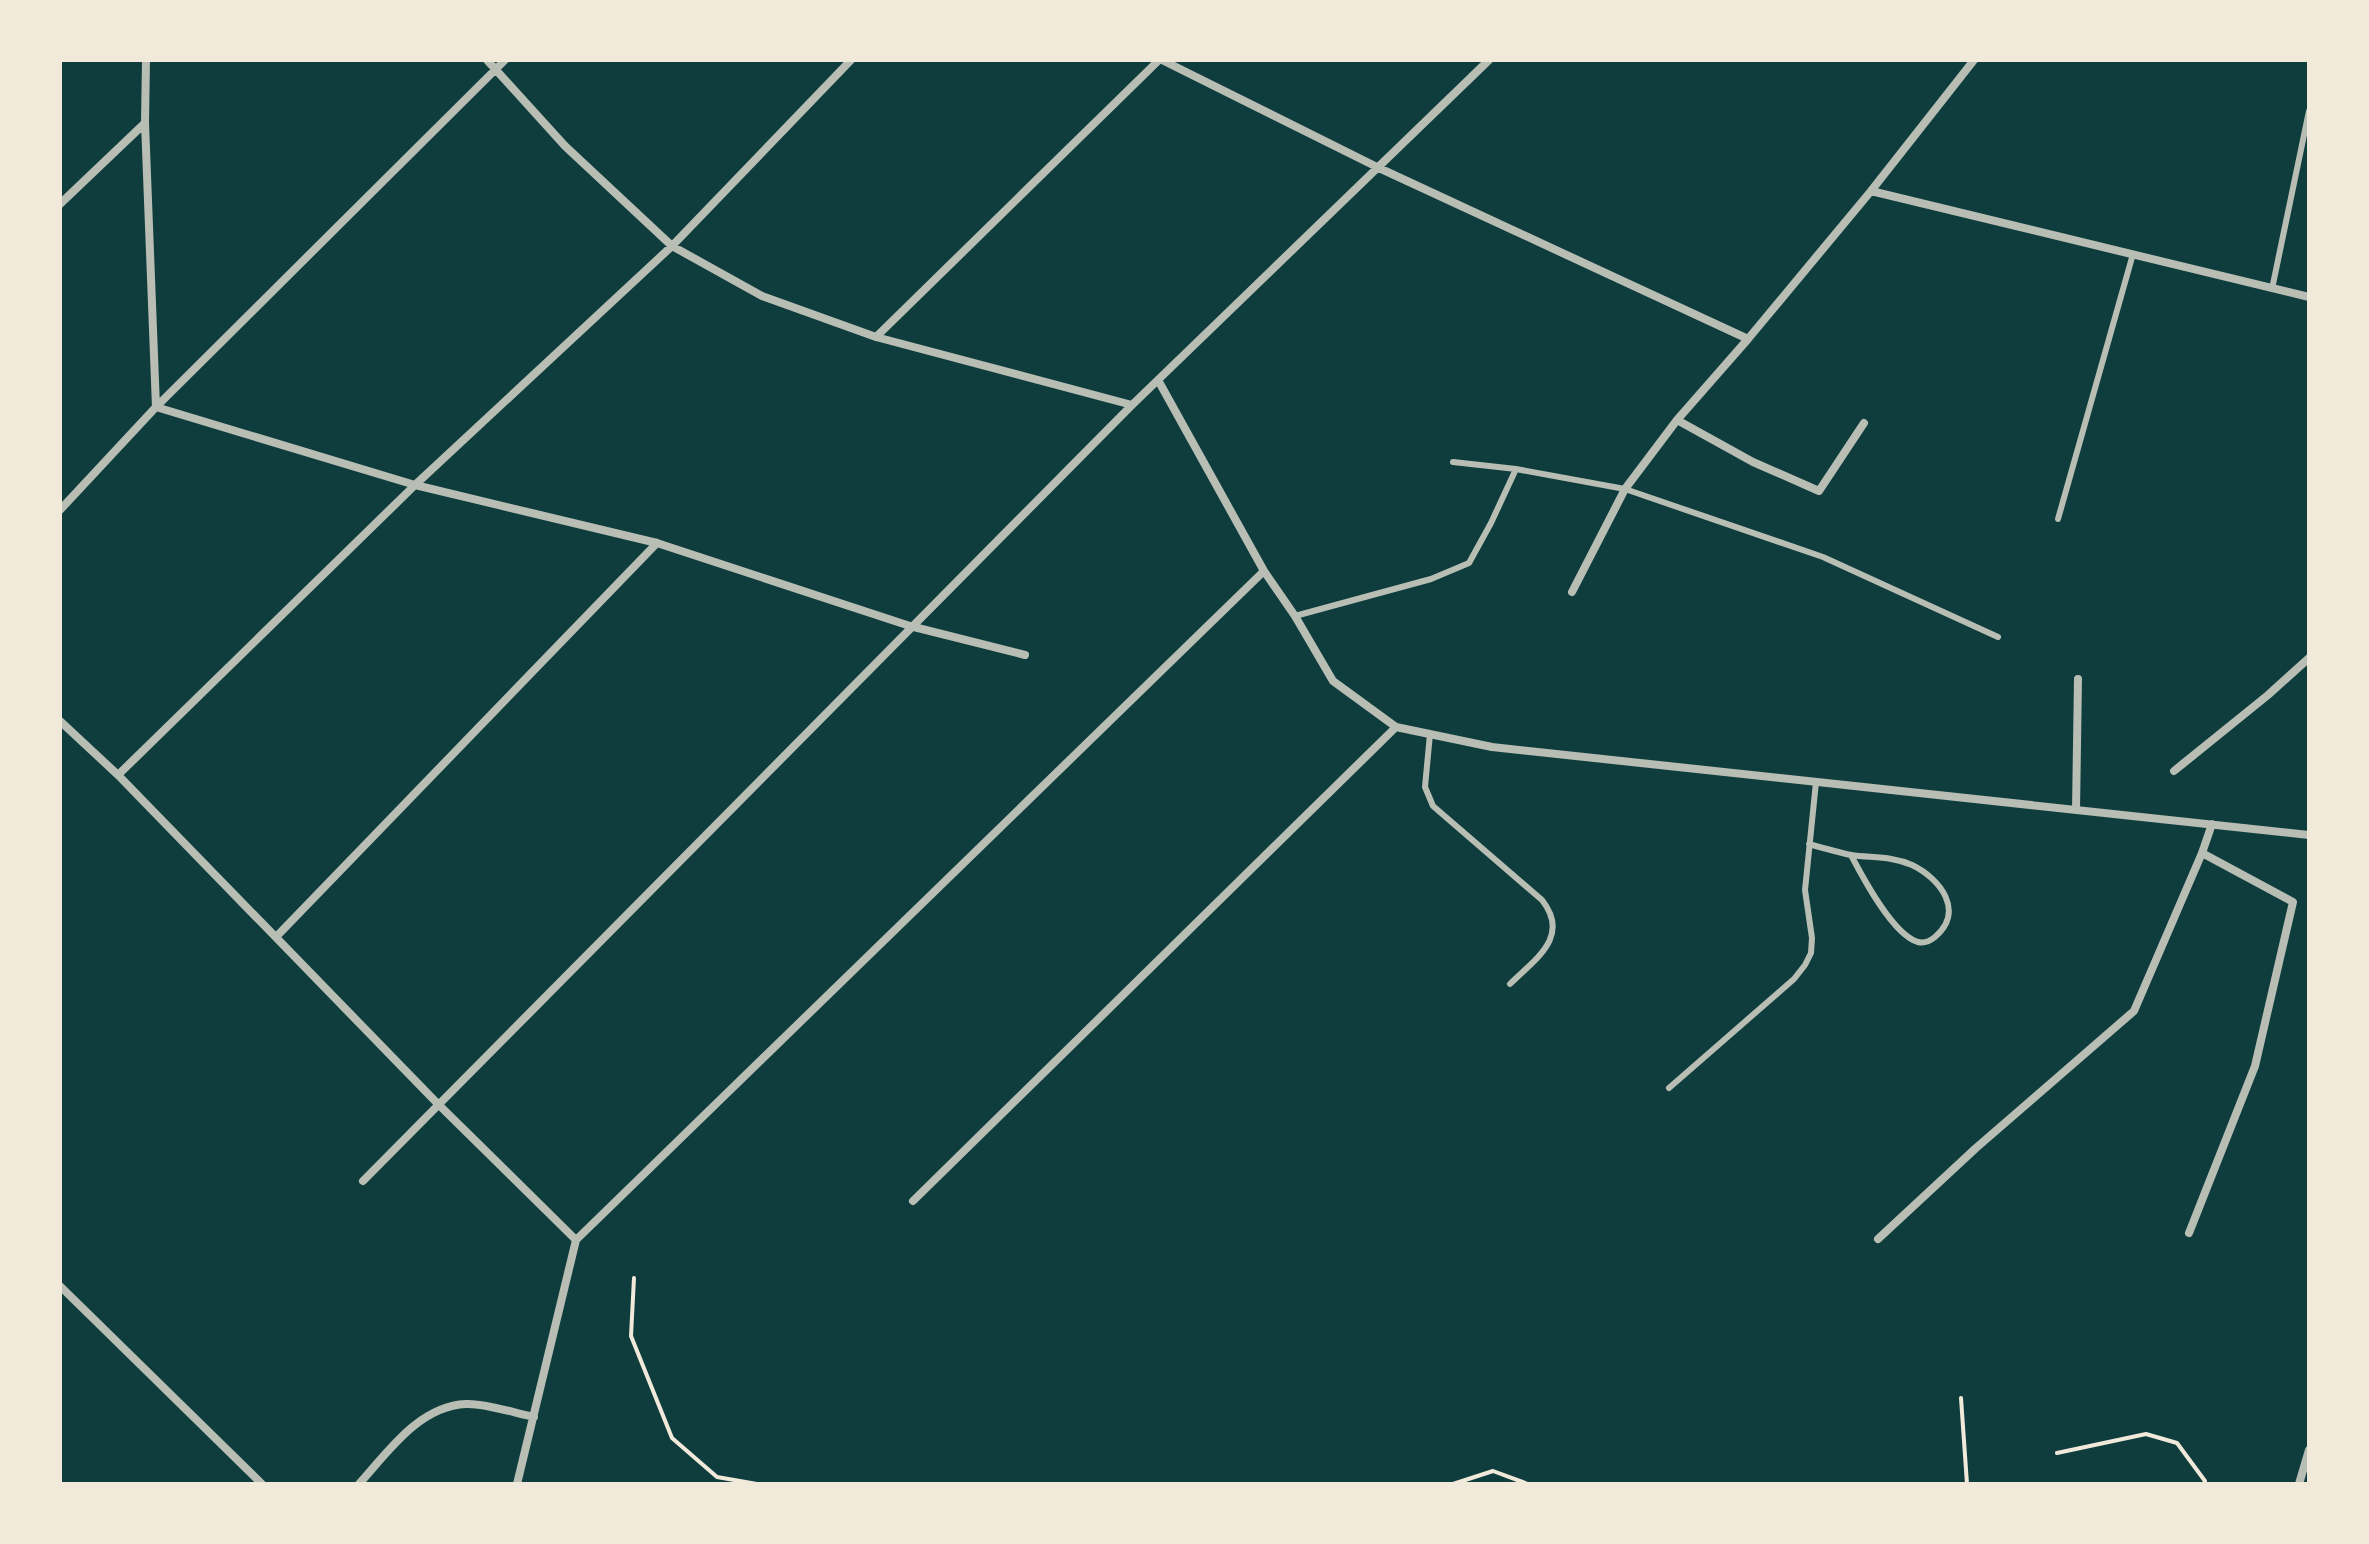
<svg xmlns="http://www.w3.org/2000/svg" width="2369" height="1544" viewBox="0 0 2369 1544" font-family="'PT Sans',sans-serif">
  <rect width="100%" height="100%" fill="#0f3d3e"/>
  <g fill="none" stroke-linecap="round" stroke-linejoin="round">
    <path stroke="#f1e9da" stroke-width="4" d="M634,1278l-3,58 41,102 45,39 40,7
      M1961,1398l6,86
      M2057,1453l89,-19 31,9 28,38 -1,3
      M1453,1484l40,-13 35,13"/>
    <path stroke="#b8beb3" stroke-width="6" d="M2272,289l37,-178
      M1453,462l63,7 109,20 198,68 175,80
      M2058,519l75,-265
      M1295,616l136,-37 38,-16 22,-40 25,-54
      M1430,734l-5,53 8,19 109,94c29,37 -7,59 -32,84
      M1809,844c14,4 28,8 42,11 21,3 41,1 61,10 29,14 53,47 23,72 -5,4 -10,7 -17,5 -25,-7 -55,-64 -67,-87
      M1669,1088l125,-109 11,-14 6,-12 1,-15 -7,-48 11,-108"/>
    <path stroke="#b8beb3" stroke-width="8" d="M146,60l-1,63 11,284 259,78 242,58 253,83 115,29
      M487,60l78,86 107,100 90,50 114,41 256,68
      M1162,60l217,108 369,171
      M1871,191l438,106
      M60,204l85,-81
      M876,337l283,-277
      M1158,380l106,191 31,45 38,65 63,46 96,20 817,88
      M1677,420l76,42 66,29 45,-68
      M60,510l96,-103 349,-347
      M1572,592l53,-103 52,-69 71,-81 123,-148 103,-131
      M60,721l58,54 319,328 139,137
      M2174,771l94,-76 41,-37
      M118,775l297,-290 257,-239 179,-186
      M2076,810l2,-131
      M276,937l381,-394
      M363,1181l769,-776 357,-345
      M913,1201l483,-474
      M2189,1233l66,-167 38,-164 -91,-49
      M1878,1239l98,-91 158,-137 68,-158 10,-29
      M60,1286l202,198
      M359,1484c29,-32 60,-78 107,-80 19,-1 48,9 68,13
      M517,1484l59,-244 688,-669
      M2299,1484l10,-34"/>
  </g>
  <rect width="2369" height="1544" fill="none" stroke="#f1e9da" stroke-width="124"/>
</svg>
